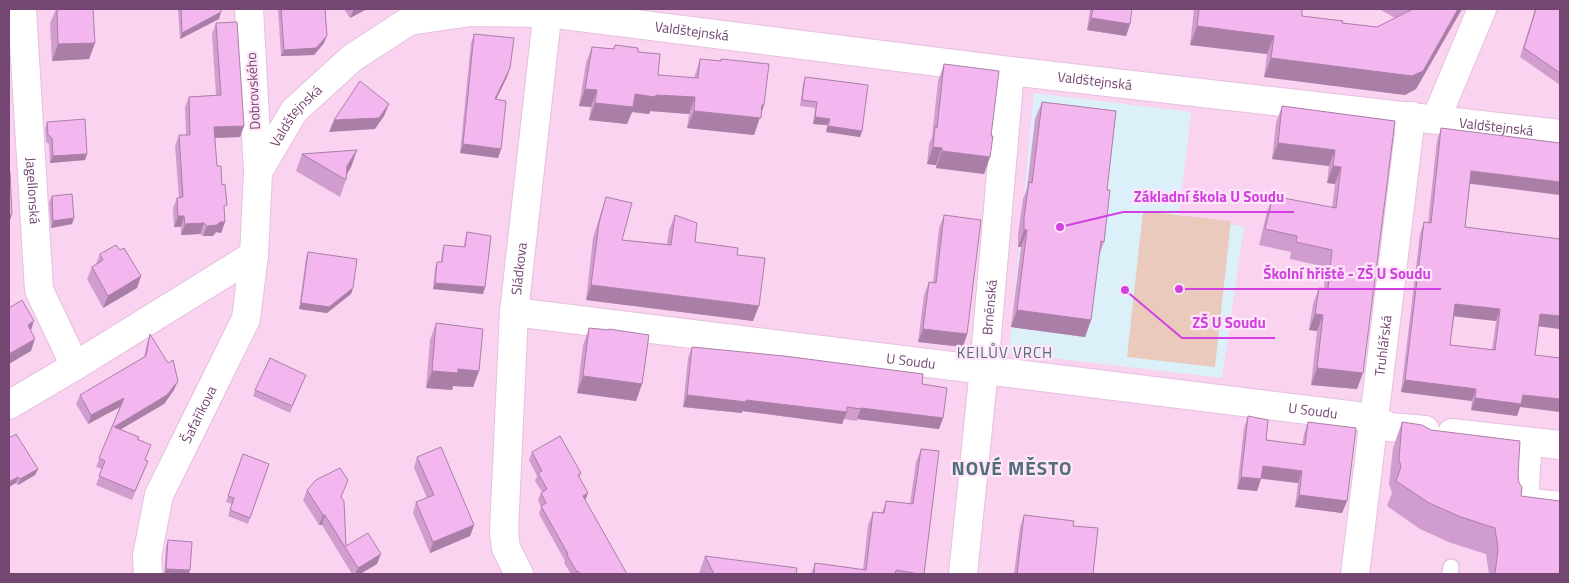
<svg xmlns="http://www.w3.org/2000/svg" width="1569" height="583" viewBox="0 0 1569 583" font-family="'Titillium Web',sans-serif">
  <rect width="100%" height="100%" fill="#fddff4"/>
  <path fill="#fad3f1" d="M9,9h1551v565h-1551z"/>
  <path fill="#dcf0f9" d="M1034,93l157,19 -12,102 65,13 -22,151 -213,-25z"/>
  <path fill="#eacabd" d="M1143,211l88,10 -16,146 -88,-10z"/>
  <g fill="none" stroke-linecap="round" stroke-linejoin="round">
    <defs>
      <path id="lane" d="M1450,574l1,-7"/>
      <g id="street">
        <path id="s1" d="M22,9l17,281 36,76"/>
        <path d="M1436,119l46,-110"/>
        <path id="s2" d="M258,172l36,-61 58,-53 57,-37 62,-9 77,1 462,58 550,63"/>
        <path id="s3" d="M514,312l859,106 16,9 36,3"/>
        <path d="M9,405l66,-39 179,-111 4,-83 -9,-163"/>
        <path d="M1452,433l108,12"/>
        <path d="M1482,448l45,5 -3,49 36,4"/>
        <path id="s4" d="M148,574l-1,-18 12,-61 87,-176 8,-64"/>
        <path id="s5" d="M519,574l-13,-26 -2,-17 10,-219 34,-303"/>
        <path id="s6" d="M963,574l21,-205 26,-298"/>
        <path id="s7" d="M1355,574l56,-458"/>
      </g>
    </defs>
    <use href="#lane" stroke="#e6c0e0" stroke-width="18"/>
    <use href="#street" stroke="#e6c0e0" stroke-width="30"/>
    <use href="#lane" stroke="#fff" stroke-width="15"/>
    <use href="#street" stroke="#fff" stroke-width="28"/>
  </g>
  <path fill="#d19dce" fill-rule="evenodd" d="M56,9h1l38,34 -6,16 -37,2 -2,-38z
    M178,9h43l-2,10 -39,20z
    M278,9h47l-1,34 -10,12 -33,1z
    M344,9h23l-17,9z
    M1090,9h42l-2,15 -4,12 -39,-6z
    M1194,9h108v7l40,7 35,4 18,-9 -14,-8 1,-1h80l-46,80 -11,6 -141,-18 3,-23 -77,-9z
    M1535,9h25v76l-40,-28z
    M216,23l28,103 -4,11 -25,1 2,28 7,46 1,10 -4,11 -5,-1 -3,4h-10l-3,-2 -19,1v-8h-7l-1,-19 4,-10 2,-1 -4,-51 4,-11h7l-1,-28 4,-10 27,-2 -4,-61z
    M474,34l36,34 -3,9 -11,22 5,50 -3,9 -38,-5 11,-110z
    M615,45l23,7 20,23 36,3 6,-19 20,2 1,-2 43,46 -10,30 -67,-7 2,-14 -39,-3 -1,3 -17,-2 -5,12 -38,-4 2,-13 -12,-1 7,-43 6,-16 21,2z
    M944,64l47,72 -1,21 -6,17 -48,-6v-3l-9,-1 2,-20 3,-7 6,-56z
    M805,77l57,54 -2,6 -34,-5 1,-7 -14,-1 2,-16 -15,-2 3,-22z
    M1042,102l65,88 -3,52 -5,14 -8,64 -6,17 -74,-10 10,-80h-3v-13l5,-35 4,-11 8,-69z
    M1282,106l113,15 -38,268 -46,-4 6,-54 -8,-1 4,-26 6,-16h5l2,-21 -36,-8 1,-7 -32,-7 8,-33 6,-16 59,12 3,-24 -8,-1 2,-17 -57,-7 4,-36z
    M47,122l40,32 -2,6 -35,3 -1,-19 -3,-2 -1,-14z
    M1441,128l119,67 -90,-11 -5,43 95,12v90l-22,-3 -18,81 -3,9 -46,-6 1,-9 -71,-9 19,-158 4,-12 4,1 9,-83zM1454,316l42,5 -4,29 -42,-5z
    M357,150l-6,17 -4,7 -1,6 -6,17 -44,-26 6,-17z
    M52,196l22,22 -2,6 -21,4 -2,-26z
    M606,197l16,43 45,4 2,-14 6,-15 78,106 -167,-21 7,-62 8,-26z
    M944,215l23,119 -4,13 -45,-5 6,-47 5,-13 4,1 6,-55z
    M467,232l18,55 -2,7 -50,-5 2,-21 2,-6h4l1,-10 2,-7 20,2 1,-8z
    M120,250l21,26 -4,12 -34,20 -16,-29 5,-12 4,-3 4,-10z
    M308,252l45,36 -2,6 -24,19 -28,-4 7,-51z
    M436,323l43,48 -6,16 -20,-1 -1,4 -26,-2 4,-48z
    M589,328l53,56 -6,17 -59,-8 6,-48z
    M150,334l24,56 -10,14 -43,25 17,11 8,20 2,1 -16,39 -36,-15 6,-16 -6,-2 24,-60 -32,17 -12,-20 4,-9 64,-38 3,-14z
    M692,347l230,37 21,34 -4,11 -82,-10v2l-13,-2 -2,5 -100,-13v2l-59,-6 5,-49z
    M306,375l-16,38 -37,-17 2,-6z
    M1248,416l18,24 36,5 2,-11 4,-12 39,79 -5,12 -47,-6 3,-24 -37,-4 -4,12 -20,-2 7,-61z
    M1402,422l116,53 3,21 39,78h-71l-3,-20 -35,-11 -31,-14 -33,-23 5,-13 -3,-9 4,-36z
    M9,438l29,31 -3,6 -17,10 -2,-2 -7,4z
    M921,449l3,125h-113l4,-11 48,7 5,-45 5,-13 9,1 4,-12 24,3 6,-42z
    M532,452l49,21 -2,5 6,22 42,74h-56l-7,-11 1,-2 -26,-47 2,-7 -3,-7 3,-7 1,-1 -7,-11 2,-5 -8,-16z
    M243,454l26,10 -21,60 -20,-8 4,-12 -6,-2z
    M417,457l57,68 -4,11 -40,17 -17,-40 3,-11 11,-4 -13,-30z
    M307,490l35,7 4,49 31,18 -17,10h-8l-30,-49h-3l-16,-25z
    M1024,515l49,11 20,48h-79l6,-47z
    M168,540l21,34h-25l2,-28z
    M705,556l91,18h-96l-1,-1z"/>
  <path fill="#aa7fa7" d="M354,9h13l-17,9z
    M1458,9h4l-46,80 -11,6 -141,-18 7,-19z
    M221,12l-2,7 -39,20 2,-6z
    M1091,18l39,6 -4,12 -39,-6z
    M1197,26l77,10 -7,18 -77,-9z
    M327,36l-3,7 -10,12 -33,1 3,-6z
    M95,43l-6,16 -37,2 6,-17z
    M510,68l-3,9 -15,31 3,-9z
    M585,89l12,1 -6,17 -12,-1z
    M635,94l21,1 39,2 -6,17 -39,-3 -1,3 -17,-2 -5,12 -38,-4 6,-17z
    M389,104l-5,12 -9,13 -46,3 5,-12z
    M764,105l-10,30 -67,-7 7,-17z
    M815,117l15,2 -3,6 -14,-1z
    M244,126l-4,11 -30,1 4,-11z
    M828,126l34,5 -2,6 -34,-5z
    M1278,143l57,7 -6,16 -57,-7z
    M463,144l38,5 -3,9 -38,-5z
    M933,147l9,1 -6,17 -9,-1z
    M357,150l-6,17 -7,12 3,-13z
    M942,151l48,6 -6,17 -48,-6z
    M87,154l-2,6 -35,3 3,-7z
    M1333,166l8,1 -6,17 -8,-1z
    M1471,171l89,11v13l-93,-12z
    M12,214l-3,10v-9z
    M178,216h6l-3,11h-7z
    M74,218l-2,6 -21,4 2,-7z
    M220,222h5l-4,11 -5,-1 -3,4h-10l4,-10z
    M204,223l-4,11 -19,1 4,-11z
    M1024,230h3l-6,17h-3z
    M141,276l-4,12 -34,20 5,-12z
    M435,283l50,4 -2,7 -50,-5z
    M591,285l168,21 -6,15 -167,-21z
    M353,288l-2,6 -24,19 -28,-4 2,-6z
    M1455,304l45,5 -4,12 -45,-5z
    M1017,310l74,10 -6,17 -74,-10z
    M1315,314l8,1 -6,16 -8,-1z
    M1540,314l20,2v13l-24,-3z
    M34,321l-4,12 -2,-8z
    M923,329l44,5 -4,13 -45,-5z
    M35,339l-4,12 -22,13v-10z
    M1317,368l46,5 -6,16 -46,-4z
    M458,369l21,2 -6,16 -20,-1 -1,4 -26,-2 6,-17z
    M583,376l59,8 -6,17 -59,-8z
    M1405,380l71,9 -4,12 -71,-9z
    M178,381l-4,9 -10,14 -53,31 3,-8z
    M687,395l59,5 101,12 -5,12 -100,-13v2l-59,-6z
    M1523,395l37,4v13l-40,-5 -3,9 -46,-6 4,-12z
    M124,398l-4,9 -32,17 3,-9z
    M861,408l82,10 -4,11 -82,-10z
    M1263,466l39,5 -4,12 -40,-5z
    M38,469l-3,6 -17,10 2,-6z
    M18,477l-2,6 -7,4v-5z
    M1241,477l20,2 -4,12 -20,-2z
    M588,493l-3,8 -2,-5z
    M1299,495l48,6 -5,12 -47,-6z
    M323,515h2l-3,10h-3z
    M474,525l-4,11 -40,17 3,-11z
    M381,554l-4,10 -17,10h-5l3,-6z
    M166,569l24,1 -1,4h-25z"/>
  <path fill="#f3b6ef" stroke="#aa7fa7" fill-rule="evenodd" d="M57,9h36l2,34 -37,1z
    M181,9h40v3l-39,21z
    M281,9h44l2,27 -11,12 -32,2z
    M1093,9h39l-2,15 -39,-6z
    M1199,9h103v7l41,5 -1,2 35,4 36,-18h45l-35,62 -11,5 -141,-18 3,-22 -77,-10z
    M1536,9h24v64l-36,-25z
    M237,22l7,104 -30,1 3,39h4l1,19 3,-1 2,21 -3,1 1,16h-5l-3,3 -10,1 -3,-3 -19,1 -1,-8h-6l-1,-18 6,-1 -4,-62h11l-1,-38 32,-2 -5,-72z
    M474,34l40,4 -4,30 -15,31 11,2 -5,48 -38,-5z
    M615,45l23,3v4l22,2 -2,21 40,3 2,-19 21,2v-2l48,5 -5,41h-2l-1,13 -67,-7 1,-14 -39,-2 -1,2 -20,-3 -2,13 -38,-4 2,-13 -12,-1 7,-42 22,2z
    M944,64l55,7 -8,65h2l-3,21 -48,-6v-3l-9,-1 2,-20 2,1z
    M805,77l63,8 -6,46 -34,-5 2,-7 -15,-2 2,-15 -15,-2z
    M360,81l29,23 -10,14 -45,2z
    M1042,102l74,9 -9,79h3l-6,52 -3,-1 -10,79 -74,-10 10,-80h-3v-13l5,-35 3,1z
    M1282,106l113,15 -32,252 -46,-5 6,-53 -8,-1 4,-26 9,1 4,-39 -36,-8 1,-6 -32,-7 8,-33 63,12 5,-41 -8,-1 2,-16 -57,-7z
    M85,119l2,35 -34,2 -1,-18 -4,-3 -1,-13z
    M1441,128l119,15v39l-89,-11 -6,56 95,12v77l-20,-2 -5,41 25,3v41l-37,-4 -2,9 -46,-6 1,-9 -71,-9 19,-158 7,1zM1455,304l45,5 -5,41 -45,-5z
    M357,150l-10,16 -1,14 -44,-26z
    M9,172h1l2,42 -3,1z
    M72,194l2,24 -21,3 -1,-25z
    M606,197l26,6 -10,37 49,5 4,-30 22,8 -2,19 43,6 -1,7 28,3 -6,48 -168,-21 8,-62z
    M944,215l37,5 -14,114 -44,-5 6,-47 7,1z
    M467,232l24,4 -6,51 -50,-4 2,-21h5l2,-17 21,2z
    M116,245l4,5 4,-2 17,28 -33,20 -16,-29 11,-7 -3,-6z
    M308,252l49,7 -4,29 -24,19 -28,-4z
    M22,300l12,21 -6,4 7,14 -26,15v-46z
    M436,323l47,6 -4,42 -21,-2v4l-26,-2z
    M589,328l20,2v-1l40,6 -7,49 -59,-8z
    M150,334l18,29 5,-3 5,21 -11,14 -53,32 25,10 -2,2 14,6 -6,15 3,1 -13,30 -36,-15 6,-15 -6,-3 25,-60 -33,17 -11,-20 66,-39z
    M692,347l92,9 139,18 -1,10 25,4 -4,30 -82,-10v1l-14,-2v5l-101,-12v2l-59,-7z
    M270,358l36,17 -14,31 -37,-16z
    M1248,416l20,4 -2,20 39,5 3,-23 48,6 -9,73 -48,-6 3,-24 -39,-5 -2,13 -20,-2z
    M1402,422l20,3 9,5 89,11 -2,34 1,8 3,4 -1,9 39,5v73h-65l3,-25 -3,-21 -34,-11 -32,-14 -33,-22 5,-14 -2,-8z
    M16,434l22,35 -18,10 -2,-2 -9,5v-44z
    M560,436l21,37 -3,2 10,18 -5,3 44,78h-47l-2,-3 -1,1 -10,-17 1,-1 -27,-48 5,-3 -5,-10 6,-4 -9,-16 4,-2 -10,-19z
    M441,447l33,78 -41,17 -17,-40 18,-7 -17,-38z
    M921,449l18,2 -15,123h-5l-23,-4 -1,4h-81l1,-11 51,7 7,-58 11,1 2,-12 27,3z
    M243,454l26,10 -19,54 -20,-8 4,-12 -6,-2z
    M340,468l8,12 -7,17 3,4 2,45 22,-13 13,21 -23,14 -33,-53h-2l-16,-25 9,-10z
    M1024,515l50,6 -1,5 25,2 -5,46h-76z
    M168,540l24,2 -2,28 -24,-1z
    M705,556l92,12 -1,6h-82z"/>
  <g text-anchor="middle" stroke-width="4.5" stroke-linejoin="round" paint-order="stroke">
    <g font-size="14" fill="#744672" stroke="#ffe6f8">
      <text dy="5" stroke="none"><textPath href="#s2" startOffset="502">Valdštejnská</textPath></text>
      <text dy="5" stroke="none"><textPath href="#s2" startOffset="908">Valdštejnská</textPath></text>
      <text transform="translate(253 91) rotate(-93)" y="5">Dobrovského</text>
      <text dy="5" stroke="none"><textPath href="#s2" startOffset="68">Valdštejnská</textPath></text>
      <text dy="5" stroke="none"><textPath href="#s2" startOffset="1312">Valdštejnská</textPath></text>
      <text dy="5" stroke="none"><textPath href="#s1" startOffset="182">Jagellonská</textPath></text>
      <text dy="5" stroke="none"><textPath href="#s5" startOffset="309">Sládkova</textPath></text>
      <text dy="5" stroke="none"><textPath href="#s6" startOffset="268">Brněnská</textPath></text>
      <text dy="5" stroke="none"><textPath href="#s7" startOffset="230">Truhlářská</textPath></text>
      <text dy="5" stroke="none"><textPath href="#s3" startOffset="400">U Soudu</textPath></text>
      <text dy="5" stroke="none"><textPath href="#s3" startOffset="805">U Soudu</textPath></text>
      <text dy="5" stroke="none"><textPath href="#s4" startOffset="170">Šafaříkova</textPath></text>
    </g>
    <g font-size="15" letter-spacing="1" fill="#516e7d" stroke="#ffe6f8">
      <text x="1005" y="358">KEILŮV VRCH</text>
    </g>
    <g font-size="19" font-weight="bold" letter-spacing="1" fill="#516e7d" stroke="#ffe6f8">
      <text x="1012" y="475">NOVÉ MĚSTO</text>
    </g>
  </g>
  <path fill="none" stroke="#d140e0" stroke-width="2" d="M1060 227L1123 212H1294M1179 289L1254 289H1441M1125 290L1182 338H1275"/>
  <g fill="#d140e0" stroke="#ffe6f8" stroke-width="2">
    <circle cx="1060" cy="227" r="5"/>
    <circle cx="1179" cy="289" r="5"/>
    <circle cx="1125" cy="290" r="5"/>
  </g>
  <g font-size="15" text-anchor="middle" font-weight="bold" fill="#d140e0" stroke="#ffe6f8" stroke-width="4.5" stroke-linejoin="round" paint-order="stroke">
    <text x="1209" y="202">Základní škola U Soudu</text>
    <text x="1347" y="279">Školní hřiště - ZŠ U Soudu</text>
    <text x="1229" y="328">ZŠ U Soudu</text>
  </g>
  <rect width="1569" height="583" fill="none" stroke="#744672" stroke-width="20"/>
</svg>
